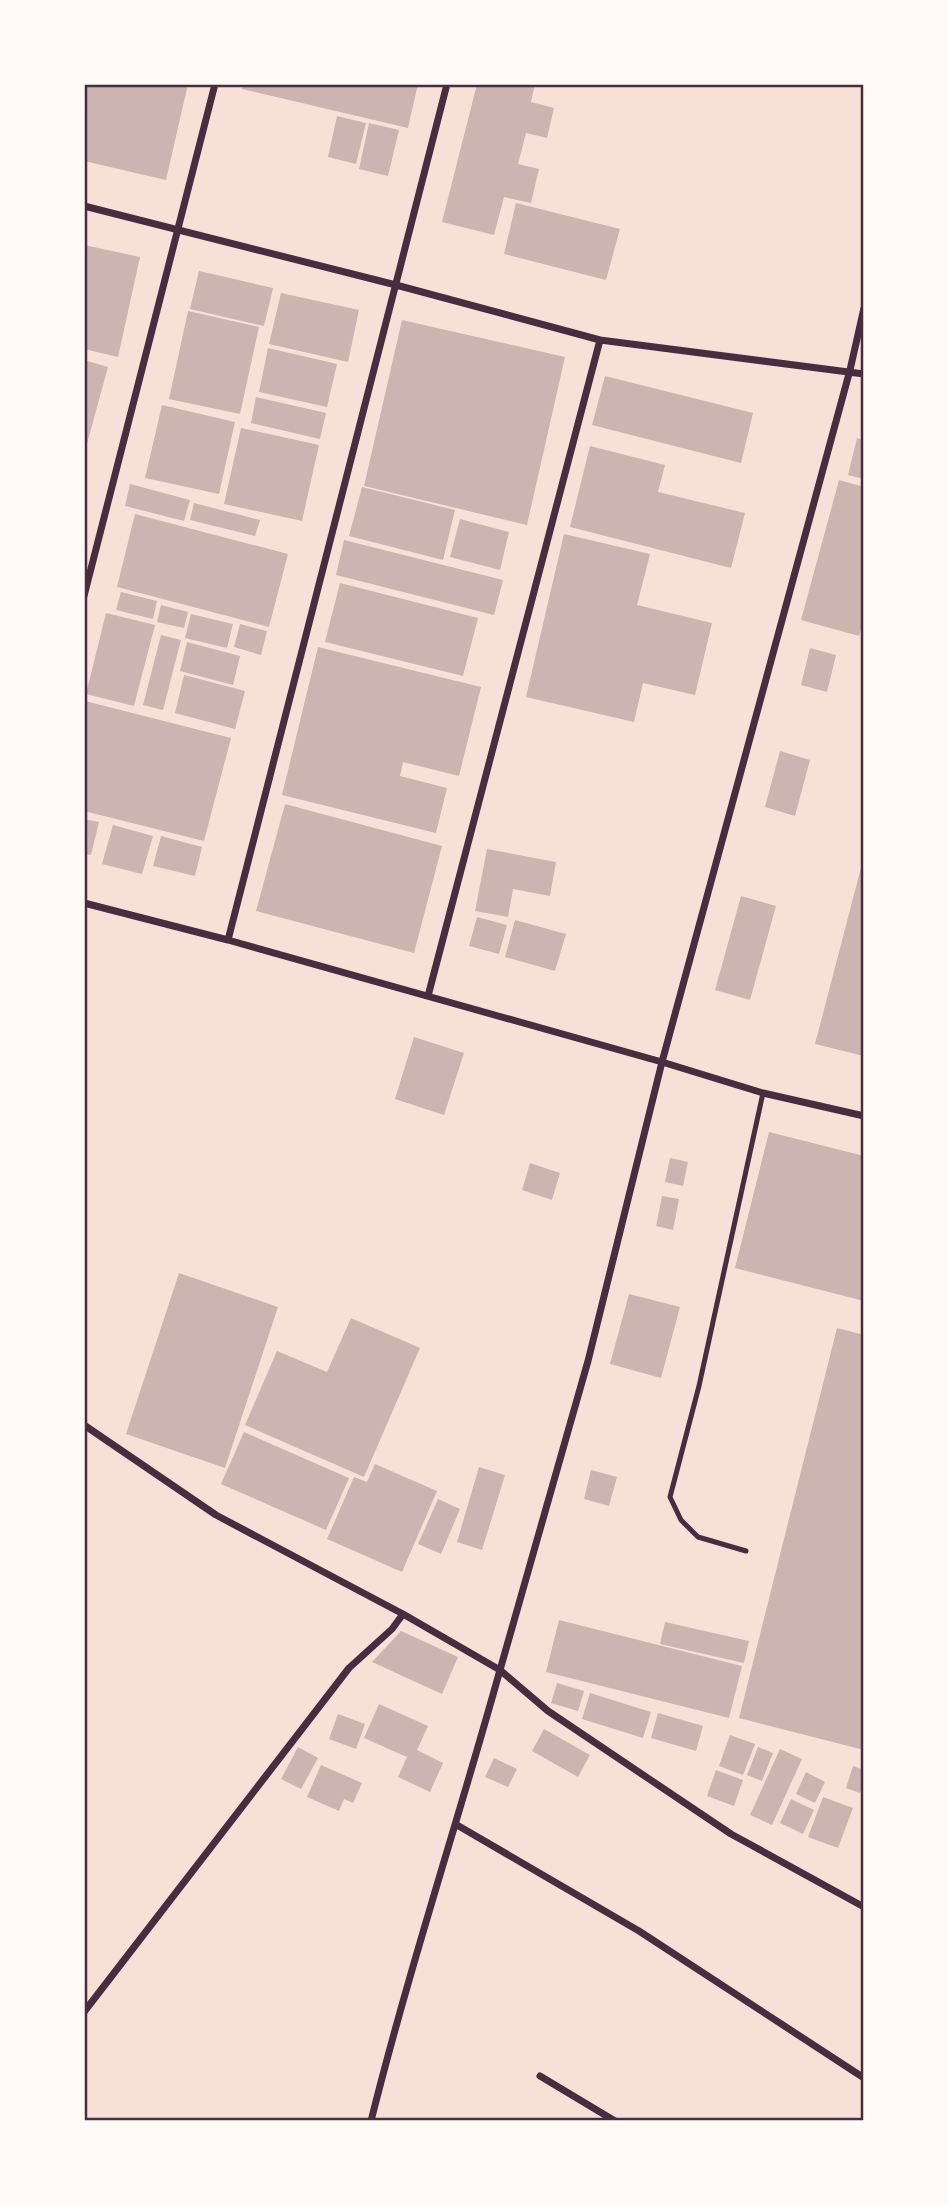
<svg xmlns="http://www.w3.org/2000/svg" width="948" height="2205" viewBox="0 0 948 2205" font-family="'Noto Serif',serif">
  <rect width="100%" height="100%" fill="#f7e1d7"/>
  <path fill="#ccb4b1" d="M84,84h104l-22,96 -82,-19z
    M243,84h175l-10,44 -166,-39z
    M477,84h58l-4,18 23,6 -7,30 -21,-5 -8,31 21,5 -8,34 -27,-6 -10,38 -52,-13z
    M337,116l29,7 -10,41 -28,-7z
    M369,123l30,7 -11,46 -29,-7z
    M516,203l104,26 -14,51 -102,-26z
    M84,245l56,12 -22,100 -34,-8z
    M199,271l74,17 -9,38 -74,-17z
    M281,293l78,17 -11,52 -79,-18z
    M188,311l71,16 -19,87 -71,-15z
    M402,320l163,37 -38,168 -163,-39z
    M268,348l69,16 -10,43 -68,-15z
    M84,360l24,7 -23,84h-1z
    M605,376l148,37 -12,50 -149,-38z
    M256,397l70,16 -6,26 -69,-16z
    M162,405l73,17 -16,72 -74,-16z
    M241,428l78,17 -17,76 -78,-17z
    M857,438l7,2v39l-16,-4z
    M590,446l75,19 -7,27 87,21 -14,55 -161,-41z
    M839,480l25,7v132l-5,17 -58,-16z
    M130,484l60,16 -6,21 -59,-15z
    M362,487l93,23 -12,50 -94,-24z
    M194,503l66,17 -5,16 -65,-16z
    M135,514l153,40 -19,73 -152,-40z
    M460,519l49,13 -9,38 -50,-13z
    M564,534l86,20 -13,51 75,18 -17,72 -52,-12 -9,39 -108,-25z
    M344,540l159,40 -9,35 -158,-40z
    M340,583l138,35 -15,58 -138,-34z
    M121,592l36,9 -4,18 -37,-9z
    M161,605l27,7 -4,16 -27,-6z
    M106,613l49,12 -21,81 -48,-12z
    M191,614l42,10 -6,24 -42,-10z
    M240,624l27,7 -6,24 -27,-8z
    M161,635l20,5 -18,70 -20,-5z
    M187,642l53,14 -7,29 -53,-14z
    M318,647l163,40 -22,89 -56,-14 -3,14 47,12 -11,45 -154,-38z
    M810,648l26,7 -9,37 -26,-7z
    M184,675l61,16 -10,38 -60,-16z
    M85,701l146,37 -27,103 -120,-30z
    M780,751l30,9 -15,56 -30,-9z
    M285,804l157,42 -28,107 -158,-42z
    M84,819l15,3 -8,33 -7,-1z
    M113,825l40,11 -11,38 -40,-10z
    M161,836l41,11 -7,29 -42,-10z
    M487,849l69,13 -6,34 -37,-7 -5,28 -33,-6z
    M863,860h1v196l-49,-12z
    M741,896l35,10 -26,94 -35,-10z
    M477,917l30,8 -8,29 -30,-8z
    M515,920l51,14 -11,37 -50,-14z
    M414,1037l50,16 -20,62 -49,-16z
    M769,1132l95,24v145l-129,-33z
    M670,1158l18,4 -5,24 -18,-4z
    M530,1163l30,10 -8,27 -30,-10z
    M662,1196l17,3 -6,31 -17,-4z
    M179,1273l99,34 -53,161 -99,-34z
    M629,1294l51,13 -19,71 -51,-14z
    M351,1318l69,30 -56,129 -119,-52 32,-74 50,21z
    M837,1328l27,7v415l-125,-32z
    M244,1432l105,46 -23,52 -105,-46z
    M375,1464l62,27 -35,81 -75,-33 27,-62 13,5z
    M479,1467l26,8 -23,75 -25,-8z
    M591,1470l26,7 -8,29 -25,-7z
    M438,1499l22,10 -19,45 -23,-10z
    M559,1620l183,46 -13,52 -183,-46z
    M665,1622l84,19 -5,22 -84,-19z
    M401,1631l57,26 -16,37 -70,-32z
    M557,1683l27,8 -6,20 -27,-8z
    M590,1693l61,19 -8,26 -61,-19z
    M379,1704l49,22 -11,24 26,13 -13,29 -32,-15 9,-20 -43,-19z
    M658,1713l45,13 -7,25 -45,-13z
    M338,1714l27,10 -9,25 -27,-10z
    M544,1729l46,26 -12,22 -46,-26z
    M730,1735l25,9 -12,31 -24,-9z
    M298,1747l20,11 -17,31 -20,-10z
    M758,1747l15,6 -11,28 -15,-6z
    M780,1749l22,10 -30,66 -22,-10z
    M494,1758l23,11 -9,18 -23,-10z
    M321,1765l41,18 -9,20 -9,-4 -5,12 -32,-14z
    M853,1766l11,4v12l-4,11 -14,-5z
    M716,1770l27,10 -9,26 -27,-10z
    M806,1772l19,10 -10,21 -19,-9z
    M823,1797l30,11 -15,40 -30,-11z
    M791,1799l23,11 -11,24 -23,-11z"/>
  <g fill="none" stroke-linecap="round" stroke-linejoin="round">
    <path stroke="#4a2c40" stroke-width="5" d="M746,1551l-48,-14 -17,-17 -11,-23 29,-111 64,-293"/>
    <path stroke="#4a2c40" stroke-width="7" d="M84,206l312,79 204,55 264,34
      M864,308l-14,62 -188,692 -74,299 -88,309 48,41 183,123 133,73
      M84,596l131,-512
      M84,903l144,37 434,122 101,31 101,23
      M228,940l219,-856
      M428,996l172,-656
      M84,1425l132,90 187,99
      M457,1825l182,106 225,147
      M84,2012l265,-344 43,-39 11,-15 97,56c-42,151 -91,299 -129,451
      M540,2076l75,45"/>
  </g>
  <rect width="948" height="2205" fill="none" stroke="#fffaf5" stroke-width="172"/>
  <rect x="86" y="86" width="776" height="2033" fill="none" stroke="#4a2c40" stroke-width="2.5"/>
</svg>
